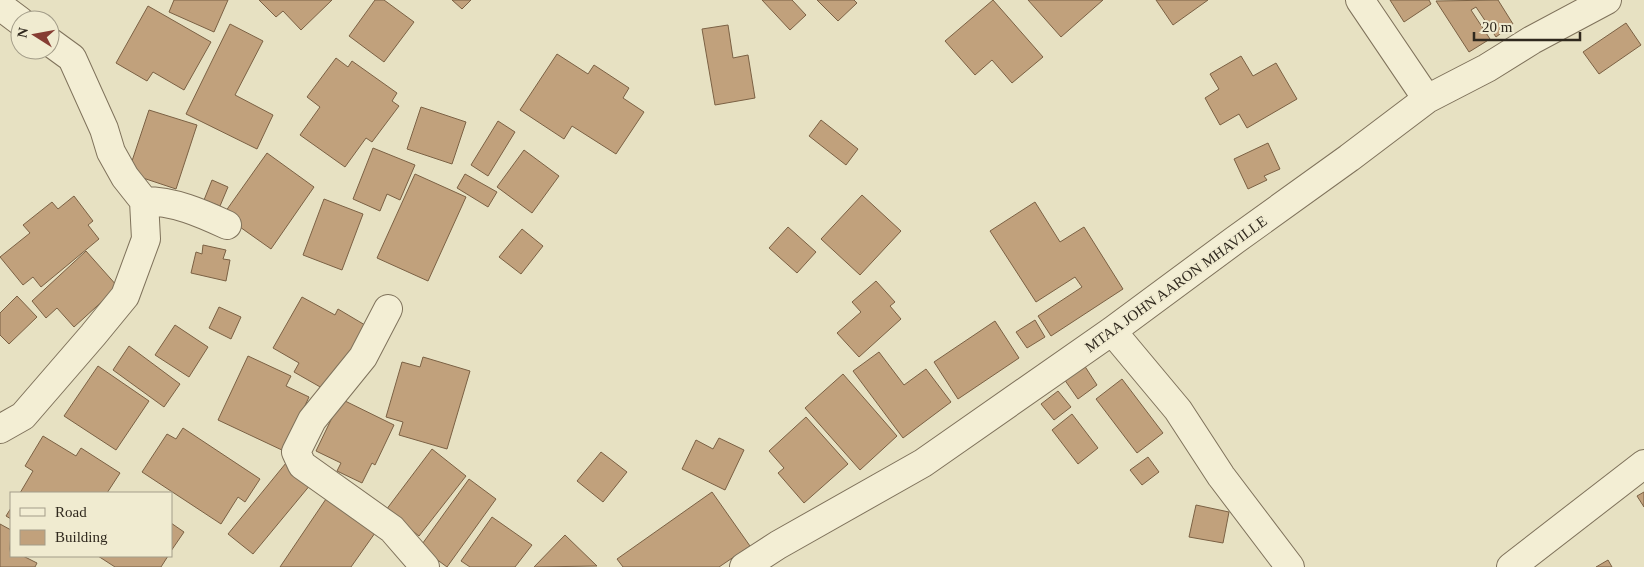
<svg xmlns="http://www.w3.org/2000/svg" width="1644" height="567" viewBox="0 0 1644 567" font-family="'Times New Roman',serif">
  <rect width="100%" height="100%" fill="#e7e1c2"/>
  <path fill="#c1a17c" stroke="#7b6144" d="M174,0h54l-14,32 -45,-20z
    M259,0h73l-31,30 -18,-19 -7,6z
    M375,0h9l30,22 -30,40 -35,-26z
    M452,0h19l-9,9z
    M762,0h30l14,15 -16,15z
    M817,0h37l3,3 -19,18z
    M993,0l50,57 -31,26 -20,-23 -17,15 -30,-34z
    M1028,0h75l-42,37z
    M1156,0h52l-35,25z
    M1390,0h39l2,4 -27,18z
    M1498,0l15,24 -17,13 -20,-30 -5,3 19,29 -21,13 -33,-51z
    M148,6l63,36 -27,48 -31,-18 -6,9 -31,-18z
    M1626,23l15,22 -42,29 -16,-22z
    M230,24l33,17 -28,54 38,20 -16,34 -71,-35z
    M728,25l5,33 15,-3 7,43 -40,7 -13,-76z
    M557,54l31,20 6,-9 35,23 -6,10 21,14 -28,42 -44,-28 -8,13 -44,-29z
    M1241,56l12,20 23,-13 21,36 -50,29 -8,-14 -19,11 -15,-27 14,-9 -9,-15z
    M336,58l12,9 4,-6 45,32 -5,8 7,5 -27,36 -6,-4 -21,29 -45,-32 20,-28 -13,-10z
    M421,107l45,15 -14,42 -45,-15z
    M149,110l48,15 -21,64 -48,-16z
    M821,120l37,29 -12,16 -37,-29z
    M498,121l17,11 -27,44 -17,-11z
    M1268,143l12,26 -16,7 3,4 -19,9 -14,-30z
    M373,148l42,17 -15,35 -13,-6 -7,17 -27,-12z
    M524,150l35,26 -27,37 -35,-26z
    M267,153l47,34 -43,62 -48,-34z
    M415,174l51,23 -38,84 -51,-23z
    M465,174l32,18 -9,15 -31,-19z
    M212,180l16,7 -8,19 -16,-6z
    M862,195l39,36 -41,44 -39,-36z
    M74,196l19,25 -5,4 11,14 -58,48 -8,-10 -10,8 -23,-28 30,-24 -7,-8 29,-23 6,7z
    M324,199l39,15 -21,56 -39,-15z
    M1035,202l25,40 24,-15 39,62 -72,47 -13,-20 44,-29 -7,-10 -39,25 -46,-71z
    M788,227l28,25 -19,21 -28,-25z
    M522,229l21,17 -22,28 -22,-17z
    M203,245l23,5 -3,9 7,1 -4,21 -35,-8 5,-21 6,2z
    M86,251l32,36 -44,40 -17,-19 -11,10 -14,-17z
    M876,281l19,21 -5,4 11,13 -42,38 -22,-24 24,-21 -9,-10z
    M17,296l20,21 -28,27 -9,-9v-22z
    M302,297l33,18 3,-6 32,19 -32,57 -11,-6 -5,9 -28,-16 5,-9 -26,-15z
    M219,307l22,10 -10,22 -22,-11z
    M1035,320l10,17 -18,11 -11,-16z
    M995,321l24,37 -61,41 -24,-37z
    M175,325l33,22 -19,30 -34,-22z
    M129,346l51,38 -16,23 -51,-37z
    M879,352l25,33 22,-16 25,33 -48,36 -50,-67z
    M248,356l43,20 -5,10 23,11 -25,54 -66,-31z
    M423,357l47,14 -23,78 -48,-14 4,-13 -17,-5 16,-55 18,5z
    M1084,365l13,20 -19,14 -14,-20z
    M98,366l51,35 -33,49 -52,-34z
    M843,374l54,62 -37,34 -55,-62z
    M1122,379l41,54 -26,20 -41,-54z
    M1058,391l13,16 -17,13 -13,-16z
    M341,399l53,26 -19,40 -3,-2 -10,20 -25,-12 4,-8 -25,-12z
    M1072,414l26,34 -20,16 -26,-34z
    M806,417l42,47 -44,39 -26,-30 6,-5 -15,-17z
    M183,428l77,51 -15,23 -7,-5 -17,27 -79,-52 25,-38 9,5z
    M43,436l33,20 5,-8 39,25 -13,20h-87l13,-22 -8,-5z
    M719,438l25,12 -19,40 -43,-21 14,-29 17,9z
    M432,449l34,27 -47,60 -33,-26z
    M601,452l26,20 -24,30 -26,-21z
    M1148,457l11,15 -17,13 -12,-15z
    M286,463l25,21 -58,70 -25,-20z
    M469,479l27,20 -49,68 -27,-20z
    M712,492l38,54 -31,21h-96l-6,-8z
    M1644,492v15l-7,-11z
    M326,499l49,34 -24,34h-71z
    M1196,505l33,7 -6,31 -34,-6z
    M11,508v11l-5,-3z
    M492,517l40,28 -17,22h-45l-9,-6z
    M171,523l13,9 -13,19z
    M0,524l11,6 -1,19 1,7h12l14,7 -2,4h-35z
    M565,535l32,31 -63,1z
    M98,556h70l-7,11h-46z
    M1608,560l4,7h-16z"/>
  <g fill="none" stroke-linecap="round" stroke-linejoin="round">
    <defs>
      <path id="street" d="M1360,0l67,99
        M0,6l20,15
        M144,201c30,0 57,12 83,24
        M388,309l-25,48 -51,63 -16,32 6,13 90,64 33,38
        M1112,331l66,79 43,66 69,91
        M0,429l23,-13 70,-81 32,-39 21,-57 -2,-38 -19,-24 -14,-25 -7,-23 -32,-71 -22,-16
        M744,567l34,-22 145,-82 189,-132 123,-91 114,-82 78,-59 60,-31 45,-28 75,-40
        M1511,567l133,-103"/>
    </defs>
    <use href="#street" stroke="#7f725b" stroke-width="30"/>
    <use href="#street" stroke="#f3eed4" stroke-width="28"/>
  </g>
  <g text-anchor="middle" stroke-width="4" stroke-linejoin="round" paint-order="stroke">
    <g font-size="15" fill="#30291e" stroke="#f0ebd0">
      <text transform="translate(1176 284) rotate(-36)" y="5">MTAA JOHN AARON MHAVILLE</text>
    </g>
  </g>
  <rect x="10" y="492" width="162" height="65" fill="#f0ebd0" stroke="#a39d89"/>
  <rect x="20" y="508" width="25" height="8" fill="#f3eed4" stroke="#a39d89"/>
  <text x="55" y="517" font-size="15" fill="#30291e">Road</text>
  <rect x="20" y="530" width="25" height="15" fill="#c1a17c" stroke="#a39d89"/>
  <text x="55" y="542" font-size="15" fill="#30291e">Building</text>
  <g transform="translate(35 35) rotate(281)"><circle r="24" fill="#f0ebd0" stroke="#a39d89"/>
  <path d="M0-4L9 19L0 12L-9 19Z" fill="#863d33"/>
  <text y="-8" font-size="14" font-weight="bold" text-anchor="middle" fill="#30291e">N</text>
  </g>
  <path d="M1474 32v8h106v-8" fill="none" stroke="#30291e" stroke-width="2.5"/>
  <text x="1482" y="32" font-size="15" fill="#30291e" stroke="#f0ebd0" stroke-width="4" paint-order="stroke">20 m</text>
</svg>
